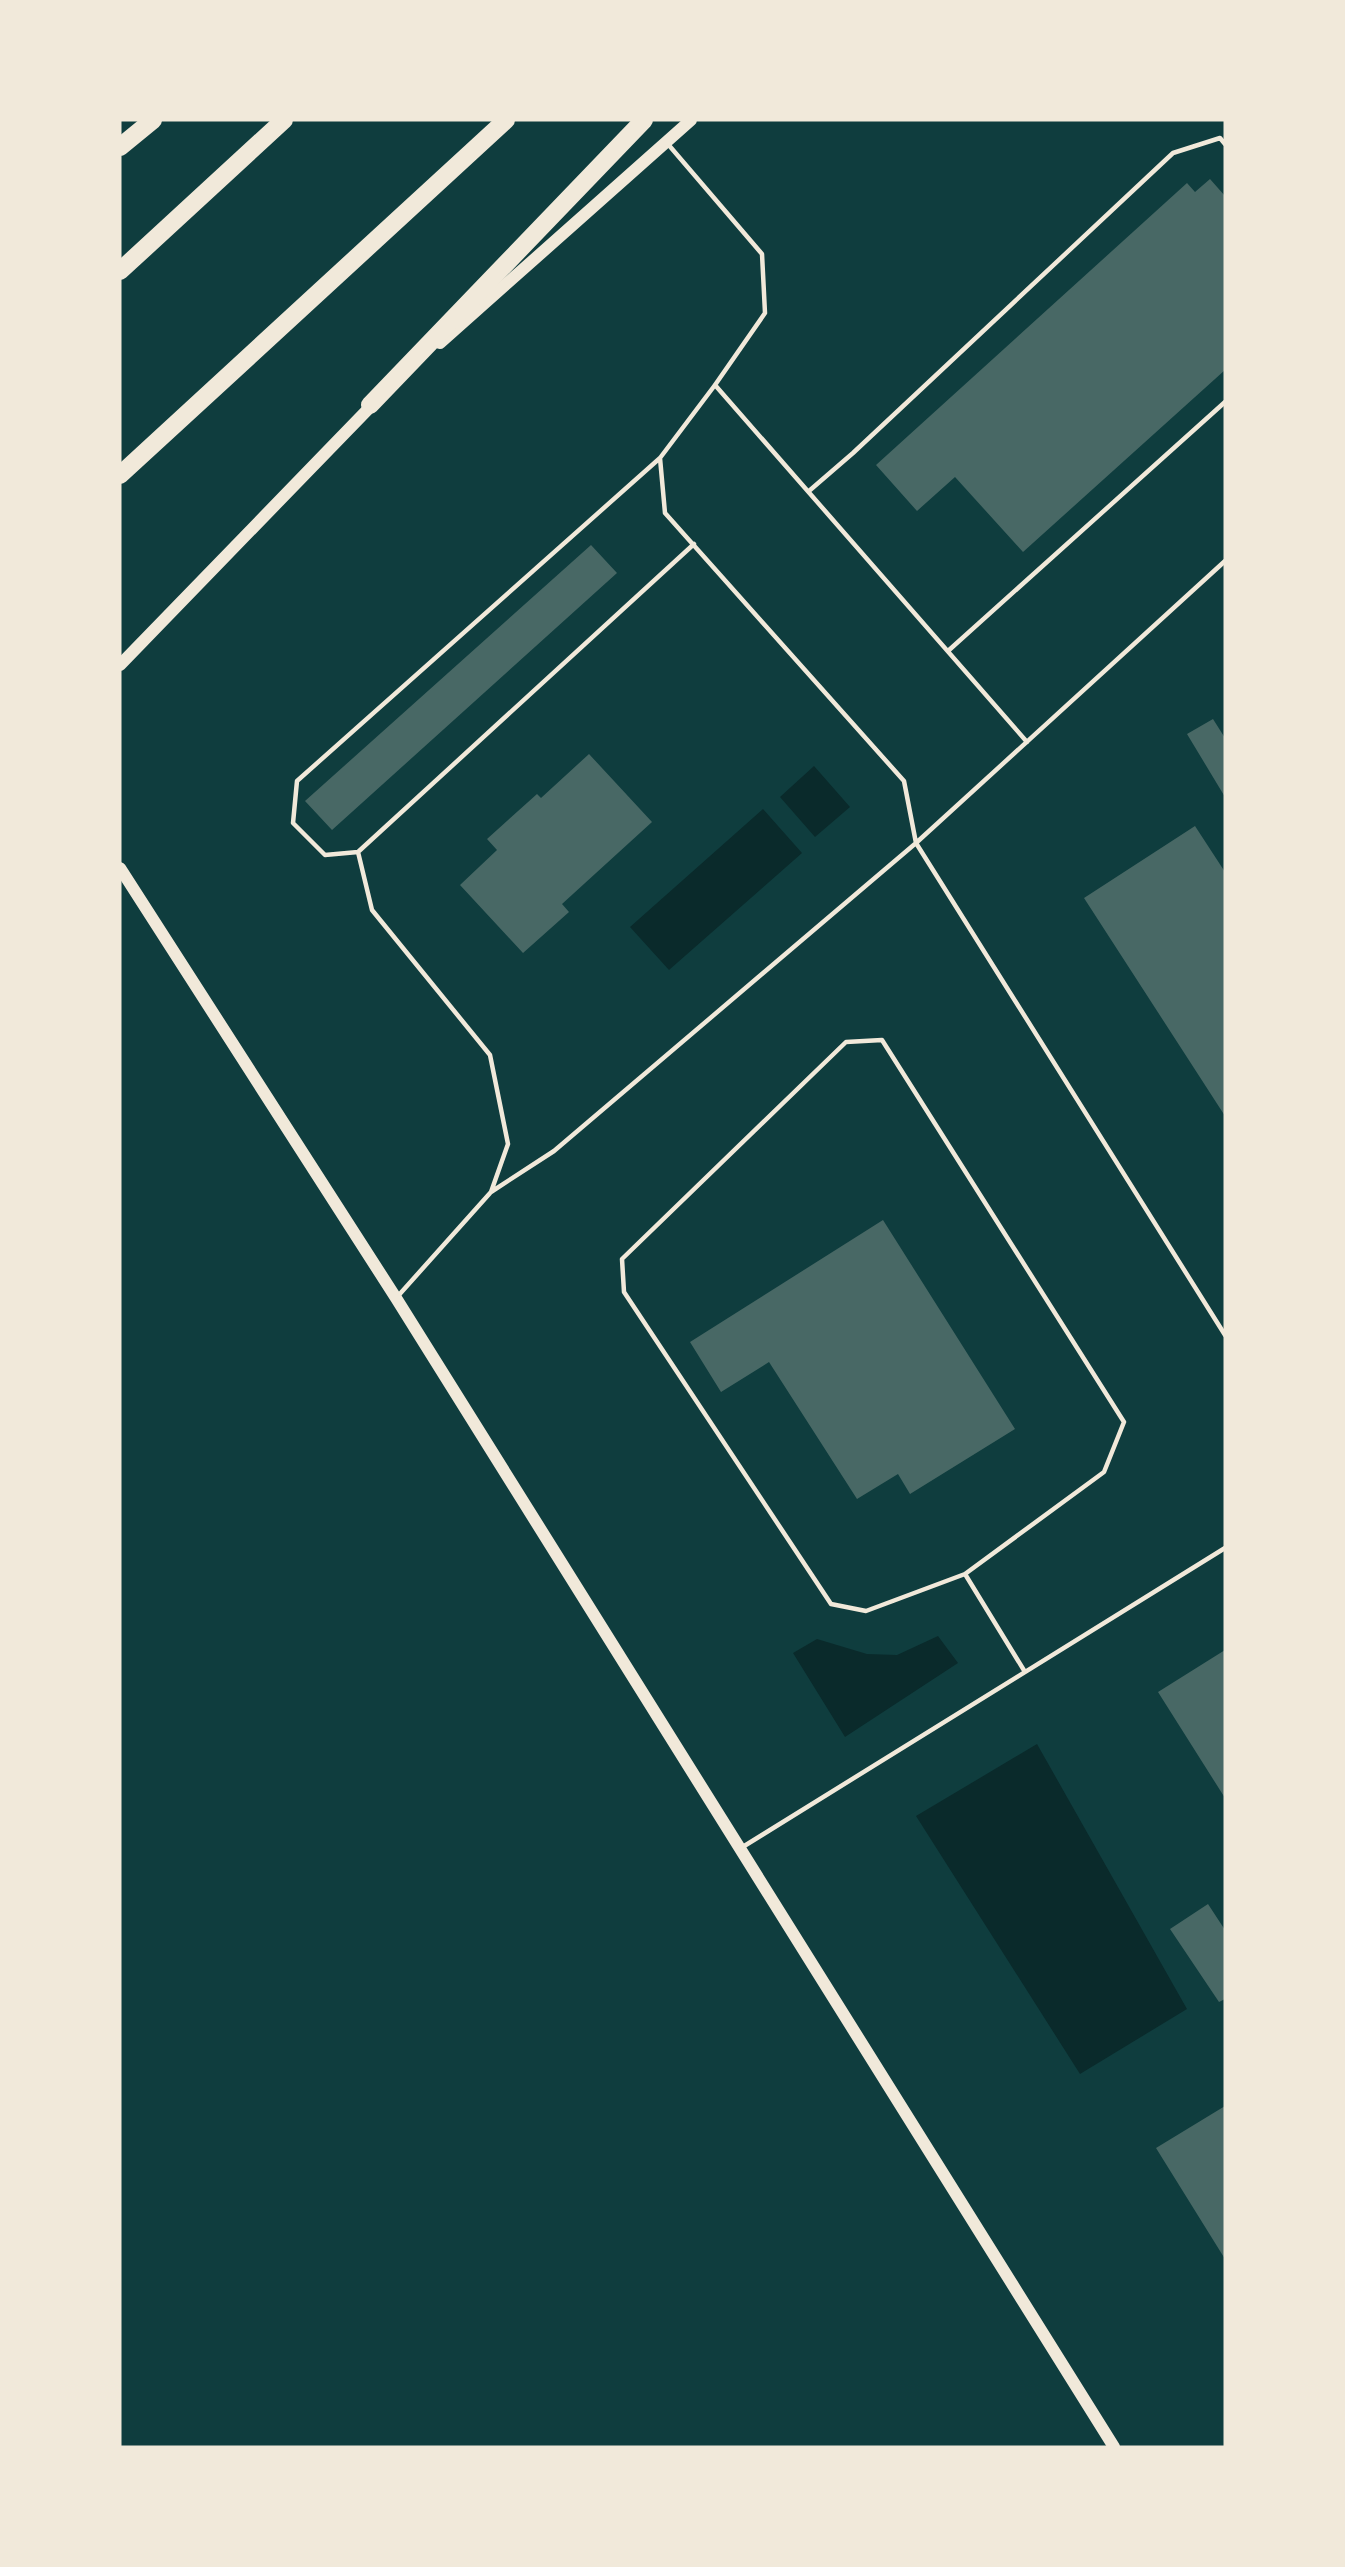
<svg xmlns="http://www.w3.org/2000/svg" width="1345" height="2567" viewBox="0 0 1345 2567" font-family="'Crimson Pro',serif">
  <rect width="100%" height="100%" fill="#0f3d3e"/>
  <path fill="#0a2a2b" d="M814,766l36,41 -35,30 -35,-40z
    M763,809l39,44 -133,117 -39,-43z
    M938,1636l20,27 -113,74 -52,-84 24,-14 50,15 30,1z
    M1037,1744l150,265 -107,65 -164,-258z"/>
  <path fill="#486865" d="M1210,179l15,17v174l-202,182 -68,-75 -38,34 -41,-46 311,-282 8,9z
    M591,545l26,28 -285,257 -27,-29z
    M1213,719l12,19v59l-38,-63z
    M589,754l63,68 -90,82 7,8 -46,41 -63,-68 37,-35 -10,-11 50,-45 4,4z
    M1195,826l30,46v244l-141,-218z
    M883,1220l132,209 -105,65 -12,-20 -41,25 -88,-137 -48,30 -31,-50z
    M1225,1650v148l-67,-106z
    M1208,1904l17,26v69l-6,3 -49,-73z
    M1225,2106v153l-69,-111z"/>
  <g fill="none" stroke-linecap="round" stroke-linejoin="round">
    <path stroke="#f1e9da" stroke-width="4.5" d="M715,385l312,357
      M809,491l44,-38 320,-300 47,-15 5,6
      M1225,561l-309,282 309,492
      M948,651l277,-249
      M358,852l-33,3 -32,-32 4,-42 363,-323
      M491,1192l17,-48 -18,-89 -118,-145 -14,-58 336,-308
      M398,1296l93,-104 63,-41 362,-308 -12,-62 -239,-268 -5,-55 55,-73 50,-72 -3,-59 -95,-111
      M965,1574l-99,37 -35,-7 -207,-312 -2,-33 224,-217 36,-2 242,382 -20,50 -139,102 60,98
      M741,1848l484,-300"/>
    <path stroke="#f1e9da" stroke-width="12" d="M440,343l251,-223
      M120,665l256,-264
      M120,868l276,430 718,1149"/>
    <path stroke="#f1e9da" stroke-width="18" d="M120,147l33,-27
      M120,271l164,-151
      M370,405l274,-285
      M120,475l386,-355"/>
  </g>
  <rect width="1345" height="2567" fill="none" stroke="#f1e9da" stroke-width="243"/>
</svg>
